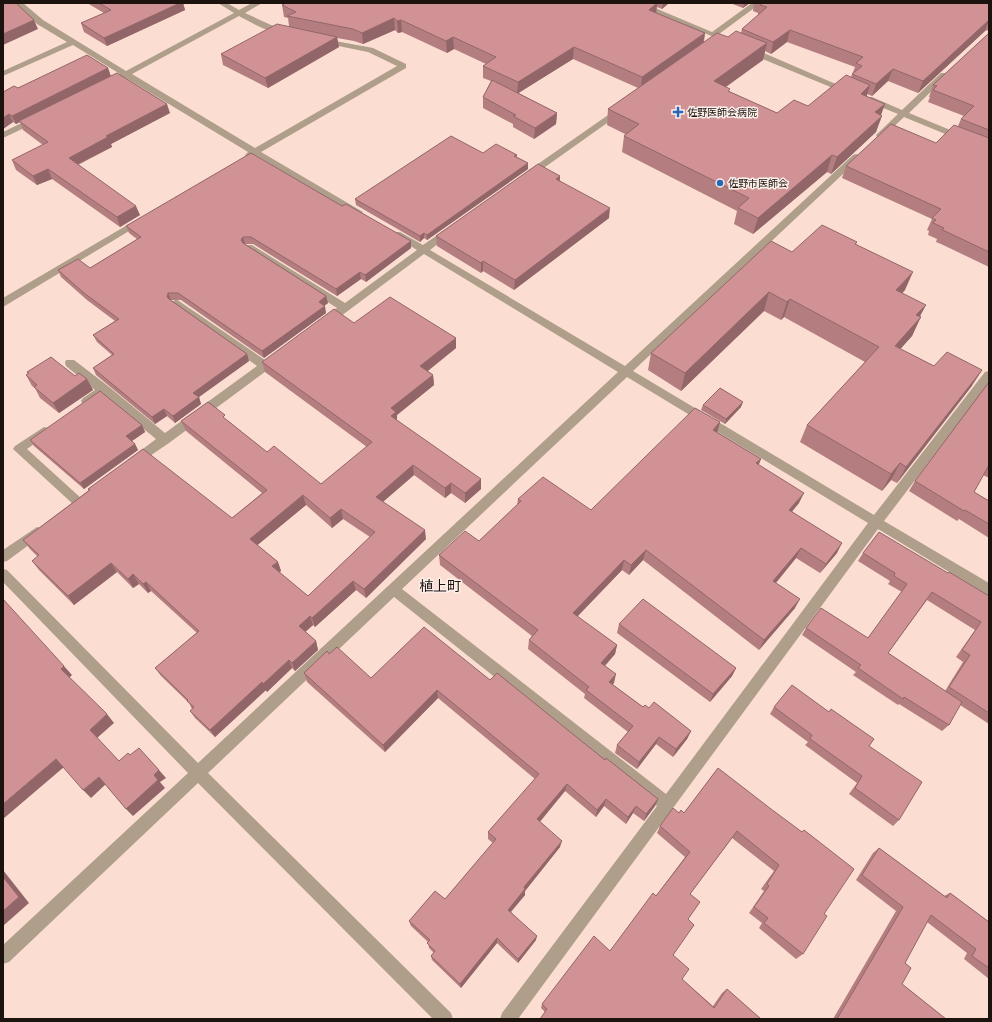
<svg xmlns="http://www.w3.org/2000/svg" width="992" height="1022" viewBox="0 0 992 1022" font-family="Barlow,'Noto Sans JP',sans-serif">
  <rect width="100%" height="100%" fill="#fbded1"/>
  <g fill="none" stroke-linecap="round" stroke-linejoin="round">
    <path fill="#ae9e8a" fill-rule="evenodd" d="M14,3h9l20,17 83,51 108,-58 -16,-10h9l12,7 13,-7h10l-17,10 26,12 16,5v4c-12,2 -37,-12 -48,-18l-107,58 123,74 142,-82 -29,-14 -49,-10v-4l54,10 33,16v4l-145,84 102,60 -2,2h-6l-100,-59 -6,3 -3,-1 -1,-2 3,-3 -122,-74h-6l-1,-2 1,-2 -47,-29 -70,31v-5l64,-29 -30,-18z
      M633,3h10l69,29 40,-29h9l-42,31 12,5 1,2 -4,2z
      M746,48h6l100,43 -1,2h-6l-99,-41z
      M941,73h6l1,2 -39,38 80,33v6l-85,-35 -21,20h-6l-1,-2 22,-21 -32,-13 -1,-2 1,-2h6l30,13z
      M621,106l3,1 1,2 -1,2 -93,66h-6l-2,-2 2,-2z
      M36,116l3,1 1,2 -1,2 -36,17v-6z
      M856,154l3,1 1,2 -1,2 -226,212 241,144 111,-143 4,-1v12l-105,138 105,62v13l-111,-67 -360,490h-18l2,-6 155,-207 -263,-209 -186,176 243,240 2,6h-20l-235,-236 -189,179 -6,2v-19l185,-172 -185,-191v-13l4,1 191,193 420,-391 -194,-118 -95,71h-8l-1,-3 1,-3 16,-11 -91,-59 -2,-2 2,-2h6l93,58 72,-53 -23,-14 -2,-2 2,-2h6l23,13 23,-16h6l2,2 -2,2 -22,17 195,116 228,-211zM627,377l241,146 -202,271 -264,-205z
      M141,217l3,1 2,2 -2,2 -141,85v-9z
      M176,299l89,61 12,-7 4,1 1,3 -1,3 -112,83 -34,23 -4,-2 -2,-3 2,-3 25,-19 -53,-43c-6,4 -12,10 -20,8l-2,-3 2,-3 12,-8 -29,-24 -1,-3 1,-3h8l34,26 57,47 92,-67 -85,-61 -1,-2z
      M44,427l4,1 2,3 -2,3 -21,15 55,50 2,3 -2,3 -4,2 -4,-2 -61,-56 2,-3z
      M37,527l4,1 2,4 -2,4 -34,25 -4,1v-12z"/>
  </g>
  <path fill="#b47e81" fill-rule="evenodd" d="M87,3h96l2,7 -78,36 -23,-14 -3,-9 23,-10z
    M286,3h383l-7,6 -5,-2 -1,6 49,20 -1,9 24,-5 13,-4 1,-4 16,-14v-2l-5,-2 1,-8h235v27l-4,1 -67,62 -30,-12 -16,15 -5,-2v2l14,19 -5,17 -45,42 -4,-2 -74,62 -19,-10 3,-13 -115,-59 2,-16 1,-2 -18,-9 1,-16 30,-21 -65,-29 -55,34 39,20 -1,11 -22,15 -21,-12v-3l-30,-16v-11l8,-16 -8,-3v-12l3,-2 -32,-15 -7,4 -45,-21 -4,1 -3,-3 -32,14 -9,-3 -17,-3 2,9 -71,41 -45,-23 -2,-11 68,-28 -1,-8 -4,-1 -2,-12zM787,42l68,25 -4,10 -43,29 -31,7 -47,-21 -4,-5 37,-27 2,-9 6,3z
    M730,3h20l-7,5z
    M989,33v234l-48,-23 -5,-2 1,-3 -9,-4 1,-4 -2,-1 5,-11 -90,-41 4,-12 90,-23 22,-17 3,-7 3,-3 -36,-14 2,-5h-1l4,-12z
    M108,68l3,8 59,37 -59,31 1,3 -34,18 62,50 -20,12 -68,-48 -15,6 -21,-15 -4,-10 31,-15 -20,-15 -3,-8 -4,2 -3,-2 -10,7v-37l15,-4z
    M483,153l34,2v2l11,6v6l-101,71 -3,-2 -4,4 -64,-37 -1,-6z
    M560,176v5l49,37 -95,72 -31,-19 -2,2 -44,-27 -1,-10z
    M126,226l285,22 -45,34 -5,-3 -24,17 -84,-52h-8l81,52 2,7 -4,3 2,7 -62,45 -83,-58h-10l76,54 2,7 -50,36 2,7 -26,19 -8,-7 -12,8 -59,-49 -3,-7 19,-13 -15,-13 -4,-7 22,-14 -28,-21 -26,-23 -3,-7 32,-2 47,-29 -8,-6z
    M857,242l-1,2 49,46 -3,3 18,24 -8,19 -12,13 34,17 48,4 -11,17 -74,96 -6,-3 -9,11 -82,-49 7,-17 58,-63 -81,-45 -3,3 -17,-9 -83,80 -33,-21 3,-17 141,-101z
    M354,323l102,25 -28,23 5,4 1,10 -37,30v6l84,68 -16,14 -14,-10 -6,5 -31,-23 -31,27 43,37 -60,59 -10,-8 -41,37 -2,-2 -8,7 11,9 2,9 -23,21 -3,-3 -25,24 -1,-2 -51,47 -20,-19 -5,-7 2,-2 -3,-6 -28,-27 -6,-8 42,-35 -46,-42 -3,2 -9,-9 -6,4 -16,-16 -43,33 -35,-35 -7,-9 6,-4 -8,-8 -7,-9 66,-50 -1,-1 144,29 30,-25 -76,-62 -5,-10 46,-1 40,32 54,32 46,-37 -102,-75 -3,-10zM306,505l26,23 11,-9 27,18 -62,59 -29,-24 2,-1 -3,-9 -21,-17z
    M27,372l48,4 12,3 6,11 -34,23 -19,-15 -5,-10 -3,-2 -6,-11 2,-1z
    M989,382v96l-6,-3 -9,17 15,9v37l-30,-19 -2,2 -48,-30 6,-10z
    M703,405l38,2 -16,17 -24,-14z
    M720,422l-3,10 44,27 -3,6 41,38 -7,8 45,42 -17,20 -24,-15 -20,25 19,25 -36,42 -116,-90 -14,15 -7,-5 -45,47 40,28 -2,9 -10,12 9,17 -2,1 31,23 6,1 42,23 -4,8 -14,18 -17,-13 -19,25 -22,-16 2,-8 11,-13 -44,-34 1,-4 -57,-45 1,-9 3,-4 -92,-71 -1,-10 40,-14 38,-36 1,-6 73,11z
    M142,425l3,7 -13,9 3,3 3,6 -54,39 -50,-43 -4,-6z
    M863,553l85,20 41,23v128l-29,-19 -11,20 -7,6 -43,-27 -1,1 -45,-30 3,-3 -54,-37 4,-7 62,10 34,-46 -14,-8 2,-3 -32,-20zM927,600l48,30 -19,27 7,5 -18,29 -57,-38z
    M619,624l117,44 -4,8 -22,26 -93,-69z
    M329,654l42,24 119,2 115,80 53,39 -3,7 -11,15 -11,-8 -7,11 -22,-18 -8,11 -31,-26 -25,31 20,25 -35,44v4l-14,17 25,28 -18,23 -21,-20 -36,45 -29,-28 -1,-4 3,-3 -5,-5 -1,-6 -17,-16 -2,-5 36,-22 48,-56 -5,-4v-7l47,-53 -97,-81 -53,54 -78,-70 -3,-9z
    M774,707l95,39 30,74 -6,6 -44,-32 8,-11 -52,-38 3,-3 -38,-28z
    M718,768l106,146 -21,40 -7,5 -37,-31 3,-5 -13,-10 15,-22 -3,-2 13,-18 -42,-33 -42,56 -2,25 -15,36 9,24 31,27 9,-13 5,-4 34,30 -216,-7 -4,-4 1,-4 68,-53 46,-55 29,-39 -28,-24 3,-7 19,-13h5z
    M879,848l65,48 6,-3 39,29v57l-25,-20 3,-6 -40,-31 -22,41 -3,21 44,35h-113l63,-108 -40,-31 17,-27z"/>
  <path fill="#926669" d="M180,3h3l2,7 -78,36 -3,-8z
    M657,3l-1,11 -7,-4z
    M663,3h6l-7,6z
    M744,3h6l-7,5z
    M394,18l1,12 -32,14 -1,-11z
    M34,20l4,9 -35,16v-11z
    M401,20l1,12 -4,1 -1,-12z
    M989,20l-4,11 -67,62 5,-12z
    M790,30l-3,12 -16,12 2,-12z
    M705,33l-2,11 -62,45 1,-12z
    M337,37l2,10 -71,41 -3,-10z
    M453,37l1,12 -7,4 -1,-12z
    M767,43l-4,17 -53,38 4,-17z
    M574,47l-1,12 -56,35 1,-12z
    M108,68l3,9 -92,44 1,1 -4,2 -4,-8z
    M893,69l-5,12 -16,15 4,-12z
    M870,85l-5,17 -4,-8z
    M167,104l3,9 -59,31 1,3 -40,20 -3,-9 37,-22z
    M885,104l-5,14 2,-2 -6,16 -45,42 6,-17 38,-45z
    M557,113l-1,11 -22,15 1,-11z
    M9,114l4,8 -10,7v-11z
    M832,155l-5,17 -74,62 5,-16z
    M528,163v6l-101,71v-5z
    M48,169l4,10 -15,6 -4,-9z
    M560,176l-1,10 -3,-7z
    M136,206l4,9 -20,12 -3,-10z
    M610,208l-1,10 -95,72 1,-10z
    M424,233v5l-4,4v-6z
    M243,237l2,7 -3,3 -1,-7z
    M411,241v7l-45,34 -1,-7z
    M483,261v10l-2,2v-10z
    M360,272l1,7 -24,17 -1,-7z
    M913,272l-8,18 -17,18 8,-18z
    M769,292l-5,19 -83,80 4,-18z
    M168,293l3,7 -1,4 -3,-7z
    M326,296l2,7 -8,6 -1,-7z
    M790,299l-6,18 -3,3 6,-18z
    M926,305l-9,17 4,-5 -9,19 -25,28 8,-18 21,-31z
    M325,306l1,7 -62,45 -2,-7z
    M456,338v10l-35,28 -1,-10z
    M247,354l2,7 -50,36 2,7 -26,19 -2,-7 20,-23z
    M982,370l-11,17 -74,96 9,-16z
    M433,375l1,10 -37,30v7l-6,-6v-8z
    M87,379l6,11 -34,23 -6,-10z
    M743,402l-2,5 -16,17 1,-5z
    M164,409l3,7 -12,8 -3,-7z
    M720,422l-3,11 -4,-3z
    M142,425l3,7 -16,11 -3,-7z
    M135,444l3,6 -54,39 -4,-6z
    M761,459l-4,10 -1,-6z
    M900,463l-9,17 -9,11 9,-17z
    M413,465l1,10 -36,31 -2,-9z
    M481,479v10l-16,14v-10z
    M451,483v10l-6,5v-10z
    M804,493l-5,10 -14,17 4,-10z
    M303,495l3,10 -52,43 -4,-9z
    M341,509l2,10 -11,9 -2,-10z
    M425,530l1,9 -60,59 -2,-9z
    M842,543l-5,10 -17,20 6,-9z
    M801,548l-5,10 -27,33 4,-10z
    M646,550l-3,10 -14,15 2,-10z
    M624,560l-2,10 -51,53 2,-10z
    M278,562l3,9 -5,4 -4,-9z
    M111,563l6,9 -43,33 -6,-9z
    M133,574l6,10 -6,4 -5,-9z
    M353,581l3,9 -41,37 -3,-9z
    M146,582l5,9 -3,2 -5,-9z
    M800,599l-5,9 -36,42 5,-10z
    M310,616l3,9 -11,10 -3,-9z
    M316,641l2,9 -23,21 -3,-8z
    M617,645l-2,9 -15,17 1,-8z
    M289,660l3,8 -25,24 -4,-8z
    M64,666l8,9 -3,3 -8,-9z
    M736,668l-4,8 -22,26 3,-8z
    M616,674l-2,9 -7,8 2,-9z
    M262,682l4,8 -51,47 -5,-7z
    M437,690l1,8 -53,54 -2,-7z
    M107,714l7,9 -17,15 -7,-8z
    M691,731l-4,8 -14,18 3,-8z
    M659,737l-3,7 -19,25 2,-7z
    M56,759l8,8 -61,52v-15z
    M159,770l7,8 -6,4 5,6 -32,28 -7,-7 28,-34z
    M99,777l7,7 -15,14 -8,-8z
    M567,784l-2,7 -29,35 1,-7z
    M606,799l-2,7 -8,11 1,-7z
    M658,799l-3,7 -11,15 2,-7z
    M636,806l-3,7 -7,11 2,-7z
    M562,841l-2,6 -35,44v4l-17,20v-5l16,-23z
    M3,870l26,33 -26,23z
    M537,936l-1,4 -18,23v-4z
    M497,938v5l-36,45 -1,-4z"/>
  <path fill="#d19296" stroke="#926669" fill-rule="evenodd" d="M3,3h13l18,17 -31,14z
    M99,3h81l-76,35 -23,-15 30,-13z
    M286,3h371l-8,7 56,23 -63,44 -68,-30 -56,35 -35,-16 13,-9 -43,-20 -7,4 -45,-21 -4,1 -3,-3 -32,15 -9,-4 -66,-13 9,-4 -14,-7z
    M763,3h226v17l-66,61 -30,-12 -17,15 -24,-10 10,-8 -6,-3 7,-6 -73,-27 -17,12 -31,-13 25,-22 -7,-2z
    M277,24l60,13 -72,41 -44,-24z
    M736,31l31,12 -53,38 16,8 -2,2 49,22 17,-13 14,6 38,-31 24,10 -9,9 24,10 -10,8 7,4 -45,41 -5,-2 -74,63 -20,-10 11,-10 -125,-62 15,-12 -31,-15 109,-76 11,4z
    M989,33v97l-28,-11 13,-13 -41,-16 4,-4 -4,-1z
    M87,55l21,13 -96,48 -3,-2 -6,4v-26l11,-6 4,2z
    M117,73l50,31 -61,32 2,1 -39,21 67,48 -19,11 -69,-48 -15,7 -21,-16 36,-18 -29,-21z
    M492,80l65,33 -22,15 -22,-12 3,-1 -33,-18z
    M891,124l45,19 18,-18 35,13v114l-42,-20 -5,-2 2,-2 -11,-5 3,-3 -4,-2 9,-9 -95,-43z
    M451,136l32,17 13,-9 21,11 -3,1 14,7 -101,72 -3,-2 -4,3 -65,-37z
    M251,153l91,53 4,-2 65,37 -46,34 -5,-3 -24,17 -85,-52h-8l-2,3 2,3 83,53 -7,6 6,4 -63,45 -84,-58h-10l-1,4 2,2 78,55 -54,39 6,4 -26,19 -9,-7 -12,8 -59,-49 21,-14 -21,-19 26,-16 -35,-26 -26,-23 20,-11 12,9 51,-31 -15,-11z
    M538,164l22,12 -4,3 54,29 -95,72 -32,-19 -2,2 -45,-27z
    M822,225l35,17 -2,2 58,28 -17,18 30,15 -10,10 5,2 -26,29 39,20 13,-14 35,18 -76,97 -6,-4 -9,11 -84,-49 72,-78 -89,-48 -3,3 -18,-10 -84,81 -34,-20 120,-112 21,11z
    M390,297l66,41 -36,28 13,9 -42,33 5,4 -5,4 90,63 -16,14 -14,-10 -6,5 -32,-23 -37,32 49,33 -61,59 -11,-8 -41,37 -2,-2 -11,10 17,15 -24,22 -3,-3 -26,24 -1,-2 -52,48 -20,-19 4,-4 -7,-6 1,-1 -33,-32 44,-37 -53,-49 -3,2 -10,-10 -5,5 -17,-16 -43,33 -36,-35 7,-6 -16,-15 67,-50 -2,-1 55,-40 89,69 35,-28 -86,-69 27,-19 17,13 -2,2 44,35 7,-6 47,38 51,-42 -110,-80 72,-53 20,14zM303,495l27,23 11,-9 34,23 -67,64 -36,-30 6,-4 -28,-23z
    M51,357l24,19 4,-3 8,6 -34,24 -19,-16 3,-2 -11,-10 3,-2 -2,-1z
    M989,382v83l-15,27 15,9v23l-24,-14 -1,1 -49,-30z
    M720,388l23,14 -17,17 -23,-14z
    M100,391l42,34 -16,11 9,8 -55,39 -50,-43z
    M695,408l25,14 -7,8 48,29 -5,4 48,30 -15,17 53,33 -16,21 -25,-16 -28,33 27,18 -36,41 -118,-90 -15,15 -7,-5 -51,53 44,32 -16,18 15,11 -7,8 34,25 2,-2 4,3 5,-6 37,29 -15,18 -17,-12 -20,25 -22,-17 16,-19 -47,-36 3,-3 -60,-47 9,-10 -99,-75 26,-24 14,10 42,-40 -3,-2 25,-22 48,33z
    M879,532l69,41 1,-1 40,24v117l-40,-26 21,-32 -8,-5 19,-28 -49,-30 -44,61 74,49 -13,23 -45,-28 -1,2 -45,-31 3,-3 -55,-37 15,-20 47,30 39,-54 -13,-8 1,-3 -32,-20z
    M3,599l61,67 -3,3 46,45 -17,16 29,31 9,-8 2,2 9,-7 20,22 -5,5 4,5 -32,29 -27,-32 -16,13 -27,-31 -53,45z
    M643,599l93,69 -23,26 -94,-70z
    M424,627l66,53 7,-7 108,87 1,-2 52,41 -12,15 -10,-8 -8,11 -22,-18 -9,11 -30,-26 -30,35 25,22 -38,46 1,2 -17,21 29,26 -19,23 -21,-21 -37,46 -29,-28 4,-5 -8,-8 3,-3 -21,-19 26,-30 10,8 51,-60 -8,-7 51,-58 -102,-84 -54,55 -79,-72 23,-22 2,3 8,-7 34,31z
    M792,685l37,27 2,-3 43,30 -5,7 53,36 -23,38 -44,-32 7,-12 -52,-37 2,-4 -38,-28z
    M718,768l53,41 31,23 2,-2 50,39 -30,45 3,2 -24,38 -39,-31 4,-5 -14,-11 15,-21 -2,-2 12,-19 -42,-34 -47,63 10,8 -12,17 6,6 -21,30 16,14 -7,10 32,29 13,-19 34,30h-221l7,-10 -5,-5 52,-68 16,15 43,-58 3,3 34,-44 -30,-26 13,-18 6,5 2,-3 3,3z
    M879,848l68,50 3,-5 39,29v46l-17,-12 4,-7 -45,-34 -26,48 6,5 -9,16 44,35h-109l66,-112 -41,-32z
    M3,877l16,20 -16,14z"/>
  <g fill="#2468b9" stroke="#fbefea" stroke-width="1.5">
    <path d="M676 106h4v4h4v4h-4v4h-4v-4h-4v-4h4z"/>
    <circle cx="720" cy="183" r="4"/>
  </g>
  <g text-anchor="middle" stroke-width="3" stroke-linejoin="round" paint-order="stroke">
    <g font-size="10" fill="#1c120e" stroke="#fbefea" text-anchor="start">
      <text x="687" y="116">佐野医師会病院</text>
      <text x="728" y="187">佐野市医師会</text>
    </g>
    <g font-size="14" fill="#1c120e" stroke="#fbefea">
      <text x="440" y="591">植上町</text>
    </g>
  </g>
  <rect width="992" height="1022" fill="none" stroke="#1c120e" stroke-width="8"/>
</svg>
